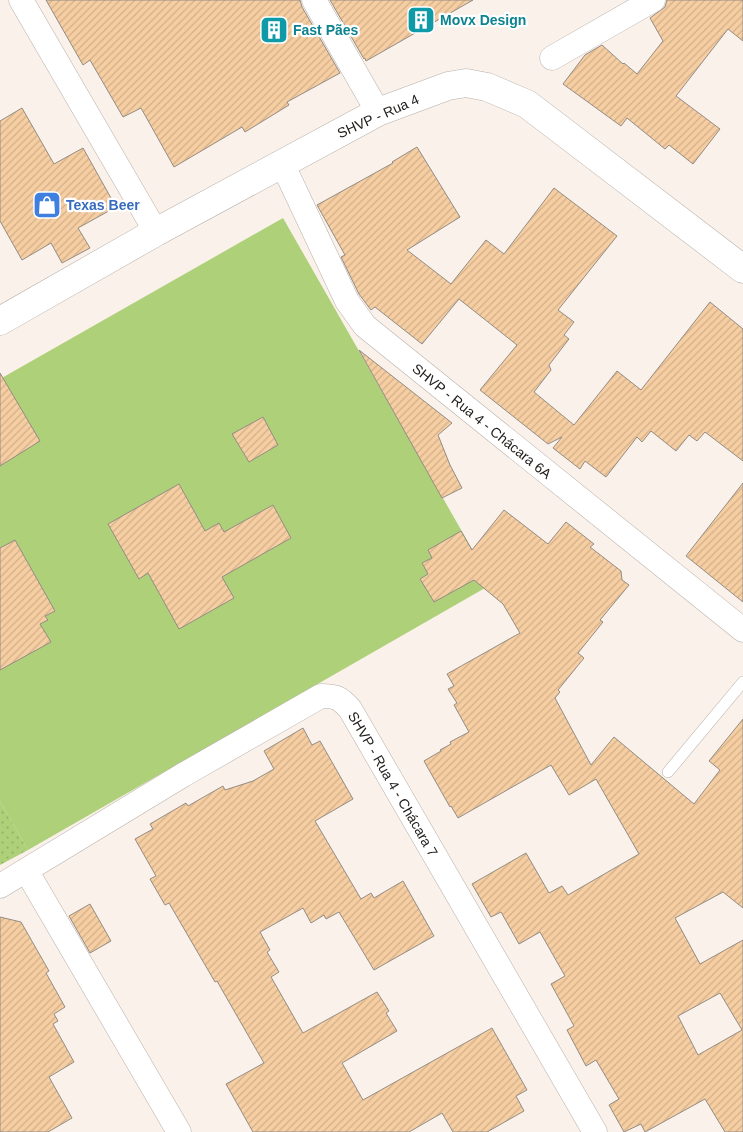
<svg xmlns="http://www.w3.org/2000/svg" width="743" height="1132" viewBox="0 0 743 1132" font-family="Arial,sans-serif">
  <defs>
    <pattern id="park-dots" width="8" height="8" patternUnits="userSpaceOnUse" patternTransform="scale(1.25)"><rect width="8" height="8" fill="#aed079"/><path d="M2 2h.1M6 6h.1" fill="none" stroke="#95b268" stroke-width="1.8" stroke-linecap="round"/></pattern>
    <pattern id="building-hatch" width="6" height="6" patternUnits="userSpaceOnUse" patternTransform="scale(1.25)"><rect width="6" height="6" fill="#f6cea2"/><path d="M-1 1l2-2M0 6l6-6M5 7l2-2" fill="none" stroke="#d2b08b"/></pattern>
  </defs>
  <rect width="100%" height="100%" fill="#f9f1ea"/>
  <path fill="#aed079" d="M283,218l209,366 -464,266 -28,-49v-422z"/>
  <path fill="url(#park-dots)" d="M0,801l28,49 -28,15z"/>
  <path fill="url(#building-hatch)" stroke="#938c85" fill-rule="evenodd" d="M46,0h254l2,7 38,66 -53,29 2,3 -44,27 -3,-5 -68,40 -33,-59 -18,9 -33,-57 -7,5z
    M330,0h143l-107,61 -1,-3 -1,1z
    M667,0h76v41l-15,-12 -52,67 44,33 -27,35 -24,-19 -4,4 -38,-31 -6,8 -58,-42 22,-29 17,-10 21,19 1,-1 13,11 26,-33 -13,-23 15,-11z
    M22,108l32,56 29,-16 33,59 -38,21 12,20 -28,15 -11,-20 -29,17 -22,-39v-100z
    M417,147l43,70 -53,33 44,34 35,-44 18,14 50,-66 63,48 -59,74 16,12 -10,13 5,4 -20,26 2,5 -17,22 40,33 43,-54 24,19 69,-88 33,27v132l-38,-29 -8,9 -8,-6 -13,16 -25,-20 -9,11 -5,-5 -31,40 -21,-16 -5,8 -27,-21 9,-11 -14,7 -68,-54 37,-45 -58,-46 -37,45 -47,-37 -4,3 -12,-16 -18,-37 4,-2 -28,-50 76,-42 -1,-1z
    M359,350l93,73 -14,12 12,30 12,23 -20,10z
    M0,373l40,68 -40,25z
    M263,417l15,28 -29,17 -17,-28z
    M743,483v119l-57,-46z
    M179,484l26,47 14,-8 5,9 49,-27 18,33 -69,39 12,21 -55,31 -31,-56 -9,6 -31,-55z
    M504,510l44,34 18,-22 28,22 -4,3 31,24 1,9 7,5 -29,35 3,2 -25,31 6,5 -26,32 2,2 -5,6 36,67 23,-28 80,67 26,-34 -11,-9 34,-42v189l-20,-16 -48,26 25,46 43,-24v192h-18l-20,-33 -60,33 -4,-8 -17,8 -15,-27 10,-6 -23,-39 -10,6 -19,-36 7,-4 -23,-42 14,-8 -25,-44 -21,12 -18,-32 -10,5 -19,-33 54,-31 23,40 13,-7 6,9 71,-41 -43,-75 -27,16 -18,-30 -93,53 -7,-12 -1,1 -26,-46 17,-10 -1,-1 11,-6 -1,-2 19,-10 -15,-27 3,-2 -9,-14 6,-3 -7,-12 73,-41 -17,-29 -29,-24 -40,22 -14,-23 8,-5 -6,-11 10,-5 -4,-8 33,-19 11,19zM720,993l22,37 -44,25 -20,-39z
    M15,540l40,71 -10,5 3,4 -8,4 11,18 -51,28v-122z
    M303,728l9,17 8,-4 33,58 -38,22 46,78 10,-6 3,5 29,-17 31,55 -60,34 -35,-58 -13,7 -2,-4 -13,8 -8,-15 -43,24 10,18 -3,2 12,20 -8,5 32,56 74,-41 12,19 -3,2 11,18 -55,32 21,37 129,-72 35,62 -11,6 8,15 -37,21h-34l-11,-19 -33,19h-156l-27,-48 38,-21 -47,-82 -2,1 -46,-79 -4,2 -15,-26 6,-3 -21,-37 18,-10 -3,-5 36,-21 2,3 35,-20 2,4 28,-9 21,-12 -10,-18z
    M90,904l21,37 -21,12 -21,-37z
    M0,917l21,5 28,49 -3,2 19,34 -11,7 4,7 -5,3 21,38 -25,15 23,41 -24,14h-48z"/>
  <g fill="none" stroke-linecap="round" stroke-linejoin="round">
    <defs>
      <path id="lane" d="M668,772l75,-90"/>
      <path id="street" d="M21,0l135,232
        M314,0l64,112
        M552,58l101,-58
        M282,163l65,138 18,25 378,304
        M26,870l153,262
        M0,886l183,-111 138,-79c16,0 19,2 29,13l245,423"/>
      <path id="secondary" d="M0,321l156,-89 222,-120 70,-26 18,-3 21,4 40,17 216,165"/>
    </defs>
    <use href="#lane" stroke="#b8b0aa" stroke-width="12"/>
    <use href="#street" stroke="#b8b0aa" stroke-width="25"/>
    <use href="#secondary" stroke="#b8b0aa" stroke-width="29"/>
    <use href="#lane" stroke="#fff" stroke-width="11"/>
    <use href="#street" stroke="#fff" stroke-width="24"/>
    <use href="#secondary" stroke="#fff" stroke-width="28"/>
  </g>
  <defs>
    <symbol id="building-square" viewBox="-11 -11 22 22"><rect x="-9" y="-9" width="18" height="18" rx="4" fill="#0f9aa8" stroke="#fff"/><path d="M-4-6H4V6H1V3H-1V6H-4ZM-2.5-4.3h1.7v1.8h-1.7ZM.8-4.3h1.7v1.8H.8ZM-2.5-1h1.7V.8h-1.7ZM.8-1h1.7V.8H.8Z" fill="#fff"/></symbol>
    <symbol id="shop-square" viewBox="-11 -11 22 22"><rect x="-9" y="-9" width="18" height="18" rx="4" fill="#3f7fe0" stroke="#fff"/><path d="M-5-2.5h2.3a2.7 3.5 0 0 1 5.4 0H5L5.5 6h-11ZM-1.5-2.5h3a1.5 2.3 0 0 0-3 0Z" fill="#fff"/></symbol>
  </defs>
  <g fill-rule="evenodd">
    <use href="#building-square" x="405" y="4" width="32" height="32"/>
    <use href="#building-square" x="258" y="14" width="32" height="32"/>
    <use href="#shop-square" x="31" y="189" width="32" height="32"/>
  </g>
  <g text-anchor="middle" stroke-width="4.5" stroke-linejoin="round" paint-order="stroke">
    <g font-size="14" font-weight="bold" fill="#0d838f" stroke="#fff" text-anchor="start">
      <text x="440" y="25">Movx Design</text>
      <text x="293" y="35">Fast Pães</text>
    </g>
    <g font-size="14" fill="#1f1c1a" stroke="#fff">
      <text transform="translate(378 116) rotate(-24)" y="5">SHVP - Rua 4</text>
      <text transform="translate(482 421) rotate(39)" y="5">SHVP - Rua 4 - Chácara 6A</text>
      <text transform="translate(393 784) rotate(60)" y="5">SHVP - Rua 4 - Chácara 7</text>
    </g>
    <g font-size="14" font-weight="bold" fill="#366cbe" stroke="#fff" text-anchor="start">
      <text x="66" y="210">Texas Beer</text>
    </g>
  </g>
</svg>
